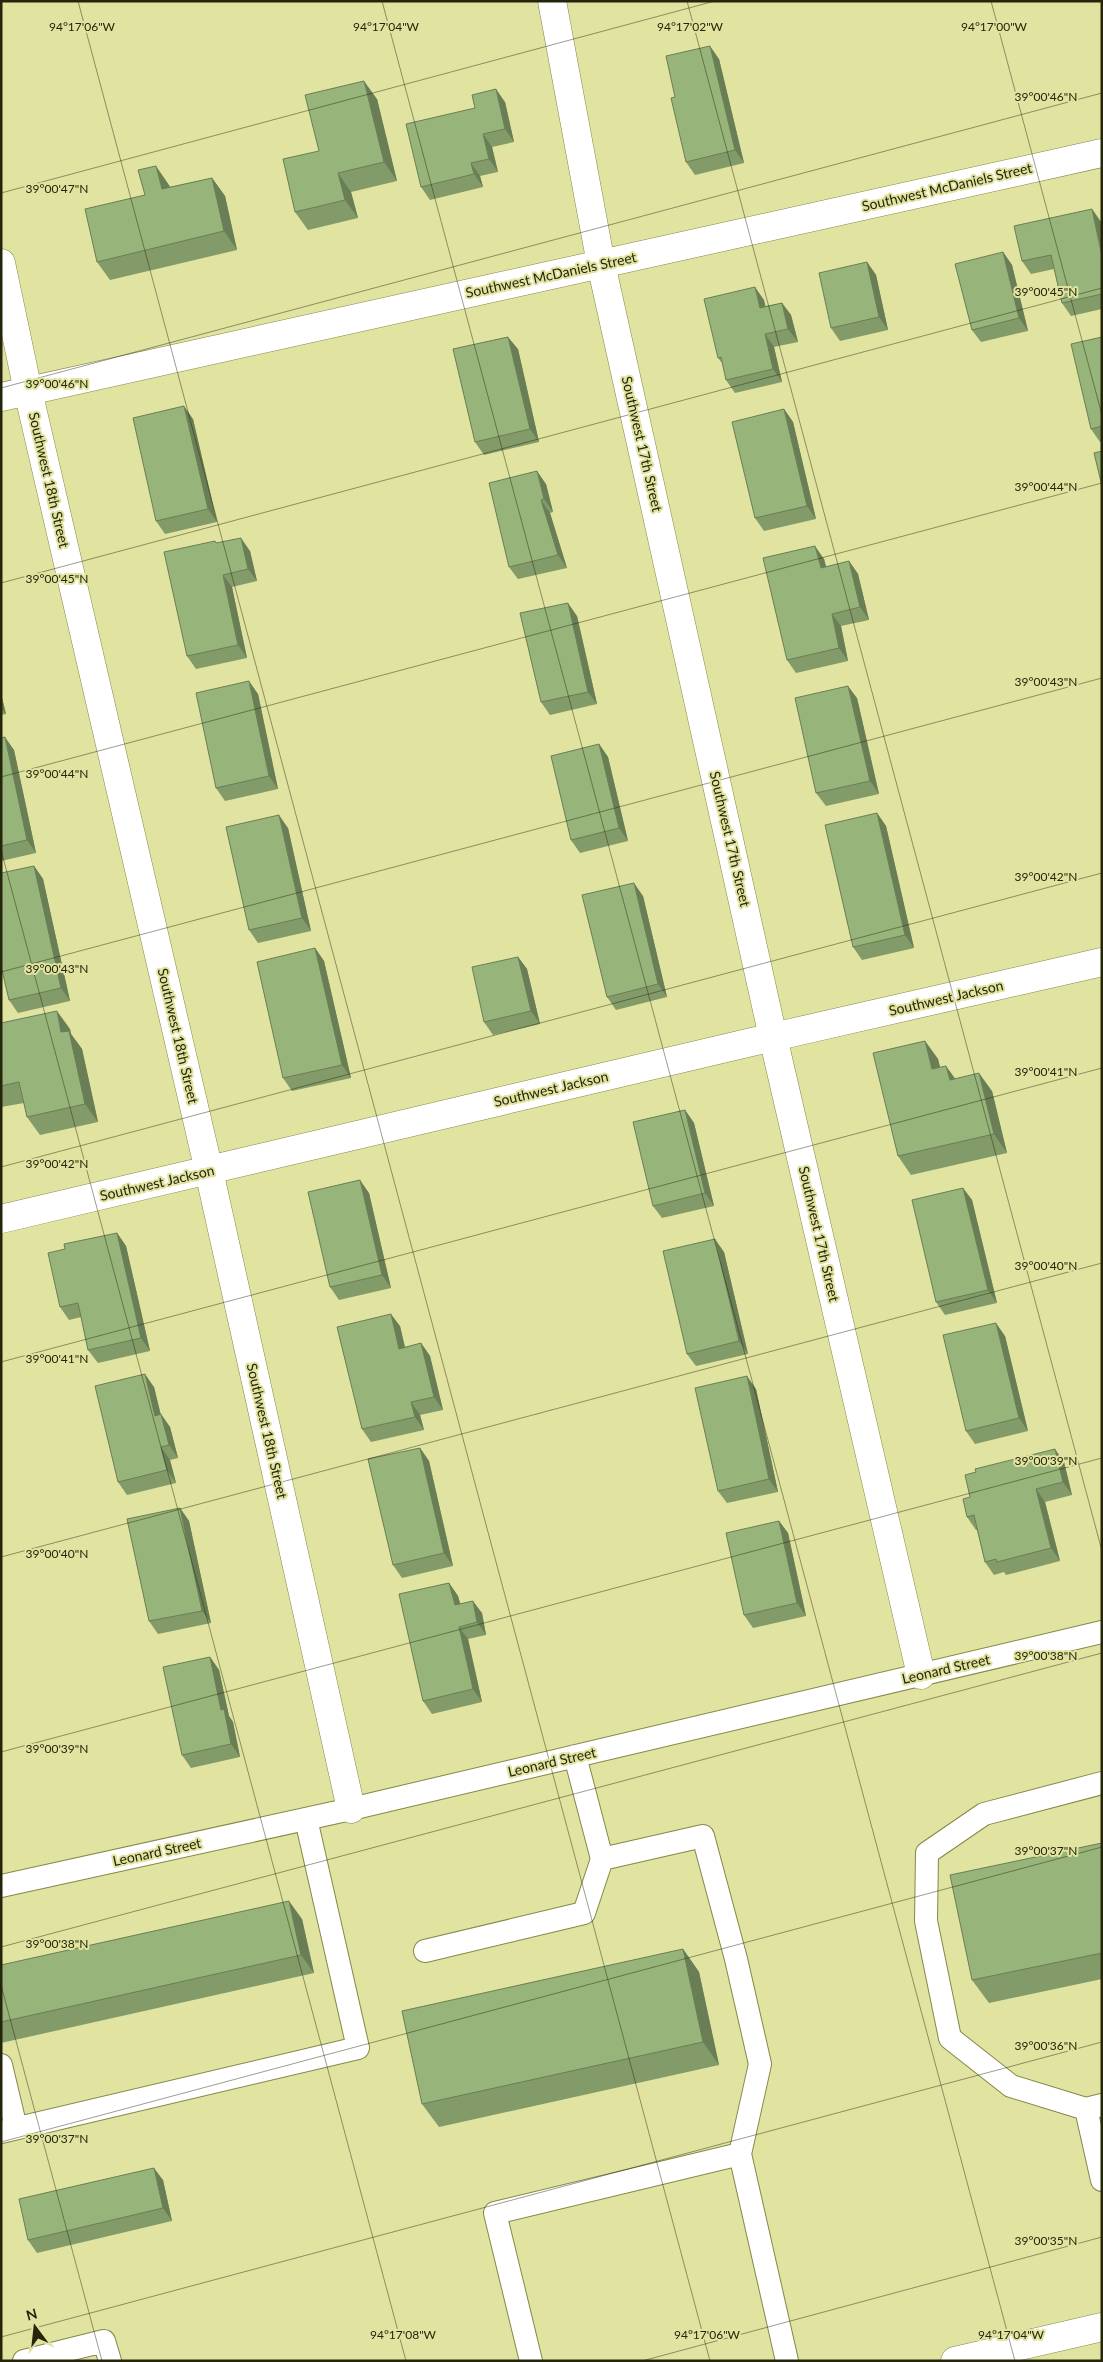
<svg xmlns="http://www.w3.org/2000/svg" width="1103" height="2362" viewBox="0 0 1103 2362" font-family="Lato,sans-serif">
  <rect width="100%" height="100%" fill="#e1e3a1"/>
  <g fill="none" stroke-linecap="round" stroke-linejoin="round">
    <defs>
      <path id="lane" d="M575,1756l27,103 101,-23 33,123 24,105 -20,90
        M1,1886l350,-77 751,-177
        M425,1951l159,-38 18,-54
        M1,2065l15,63
        M1102,2105l-16,4 16,71
        M1086,2109l-75,-23 -61,-48 -24,-117 1,-68 57,-39 118,-31
        M1,2132l357,-84 -52,-229
        M24,2361l80,-20 6,20
        M531,2361l-36,-148 245,-59 47,207"/>
      <path id="street" d="M552,1l49,263 172,773 148,638
        M1,263l27,128 181,780 142,638
        M1,397l1101,-244
        M1,1219l772,-182 329,-75"/>
      <path id="primary" d="M955,2361l147,-34"/>
    </defs>
    <use href="#lane" stroke="#868748" stroke-width="24"/>
    <use href="#street" stroke="#868748" stroke-width="29"/>
    <use href="#primary" stroke="#868748" stroke-width="29"/>
    <use href="#lane" stroke="#fff" stroke-width="22"/>
    <use href="#street" stroke="#fff" stroke-width="28"/>
    <use href="#primary" stroke="#fff" stroke-width="28"/>
  </g>
  <path fill="#829b69" d="M719,59l25,104 -49,12 -9,-13 -11,-65z
    M377,99l20,82 -46,11 7,26 -50,12 -13,-18 24,-61z
    M505,102l9,40 -22,5 6,25 -18,4 3,11 -53,13 -9,-13z
    M212,178l13,18 12,54 -127,30 -13,-18 48,-67 24,-10 1,2z
    M1092,209l9,13 1,6v81l-31,7 -9,-13 -8,-34 -23,5 -9,-13z
    M1003,252l9,13 16,66 -47,11 -9,-12z
    M867,262l9,13 12,55 -48,11 -9,-13z
    M764,300l1,6 17,-3 9,12 7,27 -24,5 8,35 -47,11 -9,-13 -3,-16 -5,-6z
    M1102,337v104l-2,1 -9,-13z
    M518,349l21,93 -55,13 -9,-13z
    M784,409l9,13 23,97 -52,12 -9,-13z
    M193,419l24,103 -52,12 -9,-13z
    M546,484l7,28 -3,1 17,55 -49,11 -9,-12z
    M217,543l33,8 7,30 -25,6 15,71 -51,11 -9,-13z
    M824,559l2,8 23,-6 9,13 11,46 -28,6 7,35 -52,12 -9,-13z
    M577,616l20,88 -47,11 -9,-13z
    M1,694l5,20 -5,1z
    M258,694l20,95 -53,12 -9,-13z
    M857,698l22,96 -53,12 -10,-13z
    M1,738l13,12 22,103 -35,8z
    M599,744l9,13 20,84 -48,12 -9,-13z
    M877,813l9,13 28,122 -52,12 -9,-13z
    M288,828l23,103 -53,12 -9,-13z
    M34,866l9,13 27,122 -52,12 -9,-13z
    M643,896l24,101 -51,13 -9,-13z
    M315,948l9,13 27,117 -59,13 -9,-13z
    M518,957l9,12 13,55 -47,11 -9,-13z
    M1,1023l69,6 1,5 11,15 16,73 -58,13 -13,-18 -3,-14 -23,4z
    M925,1041l13,18 2,8 15,12 37,12 15,62 -96,22 -13,-19z
    M685,1110l9,13 20,83 -52,12 -9,-12z
    M963,1188l9,12 25,103 -52,12 -9,-13z
    M369,1193l22,95 -52,12 -9,-13z
    M117,1233l9,13 24,105 -52,12 -10,-13 -7,-33 -12,3 -9,-13 5,-58z
    M724,1252l24,102 -52,12 -9,-12z
    M400,1326l5,21 16,-4 9,13 13,54 -23,5 4,15 -53,12 -9,-13z
    M1005,1336l23,95 -53,13 -9,-13z
    M154,1387l7,28 9,12 8,31 -8,2 6,23 -49,12 -9,-13z
    M756,1389l22,103 -51,11 -9,-12z
    M420,1448l9,13 24,105 -51,12 -9,-13z
    M1064,1462l8,33 -27,7 15,59 -54,14 -2,-3 -10,3 -9,-13 -8,-32h-1l-9,-13 3,-20z
    M180,1508l9,13 22,102 -53,11 -9,-13z
    M779,1521l9,12 18,83 -53,12 -9,-13z
    M449,1583l9,13 2,7 22,10 4,22 -18,4 14,63 -50,12 -9,-13z
    M210,1657l9,13 10,46 4,6 7,35 -49,11 -9,-13z
    M1102,1843v136l-113,24 -17,-23z
    M302,1919l12,54 -313,70v-78z
    M683,1949l16,23 20,93 -280,62 -17,-23z
    M163,2180l9,41 -135,32 -9,-13z"/>
  <path fill="#6a7e55" d="M710,46l9,13 25,104 -9,-13z
    M364,81l13,18 20,82 -13,-19z
    M496,89l9,13 9,40 -9,-13z
    M483,134l9,13 6,25 -9,-13z
    M471,163l9,13 3,11 -9,-13z
    M156,166l13,19 5,23 -12,-19z
    M338,173l13,19 7,26 -13,-18z
    M212,178l13,18 12,54 -13,-19z
    M1092,209l9,13 1,6v28z
    M1003,252l9,13 16,66 -9,-13z
    M867,262l9,13 12,55 -9,-13z
    M755,287l9,13 5,21 -9,-13z
    M782,303l9,12 7,27 -10,-13z
    M765,334l9,13 8,35 -9,-13z
    M508,337l10,12 21,93 -9,-13z
    M184,406l9,13 24,103 -9,-13z
    M784,409l9,13 23,97 -9,-13z
    M537,471l9,13 7,28 -9,-13z
    M541,500l9,13 17,55 -9,-13z
    M241,538l9,13 7,30 -9,-12z
    M815,546l9,13 6,22 -9,-13z
    M849,561l9,13 11,46 -9,-13z
    M223,575l9,12 15,71 -9,-13z
    M568,603l9,13 20,88 -9,-12z
    M832,614l9,12 7,35 -9,-13z
    M249,681l9,13 20,95 -9,-13z
    M848,686l9,12 22,96 -9,-13z
    M1,694l5,20 -5,-6z
    M5,737l9,13 22,103 -9,-13z
    M599,744l9,13 20,84 -9,-13z
    M877,813l9,13 28,122 -9,-13z
    M279,815l9,13 23,103 -9,-13z
    M34,866l9,13 27,122 -9,-13z
    M634,883l9,13 24,101 -9,-13z
    M315,948l9,13 27,117 -9,-13z
    M518,957l9,12 13,55 -9,-13z
    M57,1011l13,18 1,5 11,15 16,73 -13,-18 -24,-72z
    M925,1041l13,18 7,28 -13,-18z
    M946,1066l13,18 -9,-4z
    M979,1073l13,18 15,62 -13,-19z
    M685,1110l9,13 20,83 -9,-13z
    M360,1180l9,13 22,95 -9,-13z
    M963,1188l9,12 25,103 -9,-13z
    M117,1233l9,13 24,105 -9,-13z
    M715,1239l9,13 24,102 -9,-13z
    M391,1314l9,12 8,35 -9,-12z
    M996,1323l9,13 23,95 -9,-13z
    M421,1343l9,13 13,54 -9,-13z
    M145,1374l9,13 10,42 -9,-13z
    M747,1376l9,13 22,103 -9,-13z
    M411,1402l9,13 4,15 -9,-13z
    M161,1414l9,13 8,31 -9,-13z
    M161,1447l9,13 6,23 -9,-13z
    M420,1448l9,13 24,105 -9,-13z
    M1055,1449l9,13 8,33 -9,-13z
    M1036,1489l9,13 15,59 -9,-13z
    M180,1508l9,13 22,102 -9,-12z
    M779,1521l9,12 18,83 -9,-13z
    M449,1583l9,13 6,22 -9,-13z
    M473,1601l9,12 4,22 -9,-13z
    M459,1627l9,12 14,63 -9,-13z
    M210,1657l9,13 10,46 4,6 7,35 -9,-13 -10,-34z
    M289,1901l13,18 12,54 -13,-18z
    M683,1949l16,23 20,93 -16,-23z
    M154,2168l9,12 9,41 -9,-13z"/>
  <path fill="#97b47a" stroke="#6a7e55" d="M710,46l25,104 -49,12 -15,-64 4,-1 -9,-41z
    M364,81l20,81 -46,11 7,27 -50,12 -12,-53 36,-8 -14,-56z
    M496,89l9,40 -22,5 6,25 -18,4 3,11 -53,13 -15,-63 69,-16 -3,-13z
    M156,166l6,23 50,-11 12,53 -127,31 -12,-53 60,-14 -7,-25z
    M1092,209l10,47v38l-40,9 -11,-48 -29,6 -8,-35z
    M1003,252l16,66 -47,12 -17,-66z
    M867,262l12,55 -48,11 -12,-55z
    M755,287l5,21 22,-5 6,26 -23,5 8,35 -47,11 -5,-23 -3,1 -14,-59z
    M508,337l22,92 -55,13 -22,-93z
    M1102,337v89l-11,3 -20,-85z
    M184,406l24,103 -52,12 -23,-103z
    M784,409l23,97 -52,12 -23,-96z
    M1102,451v35l-8,-33z
    M537,471l7,28 -3,1 17,55 -49,12 -20,-84z
    M241,538l7,31 -25,6 15,70 -51,11 -23,-104 51,-11 1,2z
    M815,546l6,22 28,-7 11,46 -28,7 7,34 -52,12 -24,-102z
    M568,603l20,89 -47,10 -21,-89z
    M249,681l20,95 -53,12 -20,-95z
    M848,686l22,95 -54,12 -21,-95z
    M5,737l22,103 -26,6v-108z
    M599,744l20,84 -48,12 -20,-84z
    M877,813l28,122 -52,12 -28,-122z
    M279,815l23,103 -53,12 -23,-103z
    M34,866l27,122 -52,12 -8,-34v-93z
    M634,883l24,101 -51,13 -25,-102z
    M315,948l27,117 -59,13 -26,-116z
    M518,957l13,54 -47,11 -12,-55z
    M57,1011l4,21 8,-1 16,73 -58,13 -8,-35 -18,4v-63z
    M925,1041l7,28 14,-3 4,14 29,-7 15,61 -96,22 -25,-103z
    M685,1110l20,83 -52,13 -20,-84z
    M360,1180l22,95 -52,12 -22,-95z
    M963,1188l25,102 -52,12 -24,-102z
    M117,1233l24,105 -53,12 -10,-47 -18,4 -12,-54 17,-4 -1,-5z
    M715,1239l24,102 -52,13 -24,-103z
    M391,1314l8,35 22,-6 13,54 -23,5 4,15 -53,12 -25,-102z
    M996,1323l23,95 -53,13 -23,-96z
    M145,1374l10,42 6,-2 8,31 -8,2 6,23 -49,12 -23,-96z
    M747,1376l22,103 -51,12 -23,-103z
    M420,1448l24,105 -51,12 -25,-106z
    M1055,1449l8,33 -27,7 15,59 -54,14 -1,-3 -11,3 -11,-47 -7,2 -4,-18 7,-2 -5,-22 11,-3 -1,-3z
    M180,1508l22,103 -53,10 -22,-102z
    M779,1521l18,82 -53,12 -18,-82z
    M449,1583l6,22 18,-4 4,21 -18,5 14,62 -50,12 -24,-107z
    M210,1657l11,53 3,-1 7,35 -49,11 -19,-88z
    M1102,1843v110l-130,27 -22,-105z
    M289,1901l12,54 -300,67v-57z
    M683,1949l20,93 -281,62 -20,-93z
    M154,2168l9,40 -135,32 -9,-41z"/>
  <path fill="none" stroke="#24250a" stroke-width="1" stroke-opacity="0.45" d="M78,1l632,2360M382,1l633,2360M687,1l415,1550M991,1l111,414M1,193l714,-192M1,388l1101,-295M1,583l1101,-295M1,777l1101,-294M1,850l405,1511M1,972l1101,-294M1,1167l1101,-294M1,1362l1101,-294M1,1557l1101,-294M1,1752l1101,-294M1,1947l1101,-294M1,1985l101,376M1,2142l1101,-295M1,2337l1101,-295M642,2361l460,-124"/>
  <g text-anchor="middle" stroke-width="4" stroke-linejoin="round" paint-order="stroke">
    <g font-size="14" fill="#24250a" stroke="#e1e3a1">
      <text transform="translate(947 187) rotate(-13)" y="5">Southwest McDaniels Street</text>
      <text transform="translate(551 275) rotate(-12)" y="5">Southwest McDaniels Street</text>
      <text transform="translate(642 444) rotate(77)" y="5">Southwest 17th Street</text>
      <text transform="translate(49 480) rotate(77)" y="5">Southwest 18th Street</text>
      <text transform="translate(730 839) rotate(77)" y="5">Southwest 17th Street</text>
      <text transform="translate(946 998) rotate(-13)" y="5">Southwest Jackson</text>
      <text transform="translate(178 1036) rotate(77)" y="5">Southwest 18th Street</text>
      <text transform="translate(551 1089) rotate(-13)" y="5">Southwest Jackson</text>
      <text transform="translate(157 1183) rotate(-13)" y="5">Southwest Jackson</text>
      <text transform="translate(819 1234) rotate(77)" y="5">Southwest 17th Street</text>
      <text transform="translate(267 1431) rotate(77)" y="5">Southwest 18th Street</text>
      <text transform="translate(946 1669) rotate(-13)" y="5">Leonard Street</text>
      <text transform="translate(552 1762) rotate(-13)" y="5">Leonard Street</text>
      <text transform="translate(157 1852) rotate(-12)" y="5">Leonard Street</text>
    </g>
  </g>
  <g font-size="12" text-anchor="middle" fill="#24250a" stroke="#e1e3a1" stroke-width="4" stroke-linejoin="round" paint-order="stroke">
    <text x="82" y="31">94°17'06"W</text>
    <text x="386" y="31">94°17'04"W</text>
    <text x="690" y="31">94°17'02"W</text>
    <text x="994" y="31">94°17'00"W</text>
    <text x="1046" y="101">39°00'46"N</text>
    <text x="57" y="193">39°00'47"N</text>
    <text x="1046" y="296">39°00'45"N</text>
    <text x="57" y="388">39°00'46"N</text>
    <text x="1046" y="491">39°00'44"N</text>
    <text x="57" y="583">39°00'45"N</text>
    <text x="1046" y="686">39°00'43"N</text>
    <text x="57" y="778">39°00'44"N</text>
    <text x="1046" y="881">39°00'42"N</text>
    <text x="57" y="973">39°00'43"N</text>
    <text x="1046" y="1076">39°00'41"N</text>
    <text x="57" y="1168">39°00'42"N</text>
    <text x="1046" y="1270">39°00'40"N</text>
    <text x="57" y="1363">39°00'41"N</text>
    <text x="1046" y="1465">39°00'39"N</text>
    <text x="57" y="1558">39°00'40"N</text>
    <text x="1046" y="1660">39°00'38"N</text>
    <text x="57" y="1753">39°00'39"N</text>
    <text x="1046" y="1855">39°00'37"N</text>
    <text x="57" y="1948">39°00'38"N</text>
    <text x="1046" y="2050">39°00'36"N</text>
    <text x="57" y="2143">39°00'37"N</text>
    <text x="1046" y="2245">39°00'35"N</text>
    <text x="403" y="2339">94°17'08"W</text>
    <text x="707" y="2339">94°17'06"W</text>
    <text x="1011" y="2339">94°17'04"W</text>
  </g>
  <rect width="1103" height="2362" fill="none" stroke="#24250a" stroke-width="5"/>
  <g transform="translate(35 2327) rotate(345)" stroke="#e1e3a1" stroke-width="4" paint-order="stroke">
  <path d="M0-4L9 19L0 12L-9 19Z" fill="#24250a"/>
  <text y="-8" font-size="14" font-weight="bold" text-anchor="middle" fill="#24250a">N</text>
  </g>
</svg>
